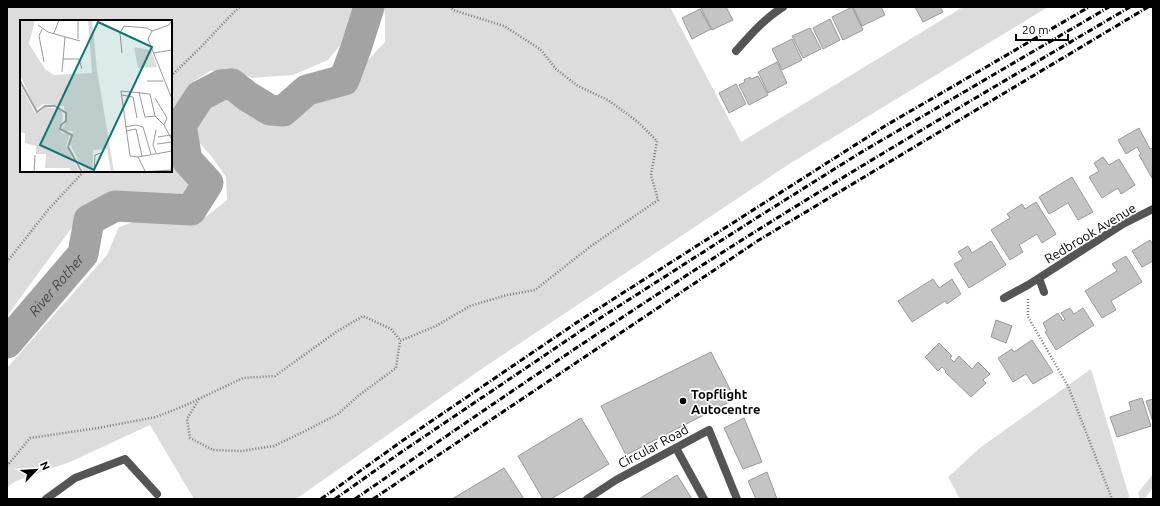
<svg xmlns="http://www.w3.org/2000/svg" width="1160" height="506" viewBox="0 0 1160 506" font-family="Ubuntu,sans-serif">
  <rect width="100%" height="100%" fill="#fff"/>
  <path fill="#dcdcdc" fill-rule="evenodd" d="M7,7h350l-6,25 -23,28 -35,15 -41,3 -17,-8 -25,1 -16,10 -22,42 6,36 16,20v6l-7,8 -17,4 -23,-4 -42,6 -16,5 -82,112zM21,21h150v150h-150z
    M384,7h286l71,135 222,-135h85l-262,159 -303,202 -187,131h-102l-44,-74 -80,37 -54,19 -9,6v-119l100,-113 12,-28 20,-7h43l25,-4 20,-16 -1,-23 -14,-20 -16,-18 -2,-15 17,-19 17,-6 23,7 16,14 35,-16 24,-13 19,-6 40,-43v-26z
    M1091,369l39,130h-170l-12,-22 33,-30z
    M1153,474v13l-8,12h-5l-2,-6z"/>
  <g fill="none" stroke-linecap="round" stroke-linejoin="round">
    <path stroke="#a3a3a3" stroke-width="31" id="s1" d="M7,343l76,-89 6,-34 26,-14 76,4 17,-27 -21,-23 -6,-35 19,-29 21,-11 11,-1 15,12 23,14 13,1 24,-21 37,-10 12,-32 13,-41"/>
  </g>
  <path fill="#c4c4c4" stroke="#999" d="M703,7h23l7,13 -21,10 -11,-22z
    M852,7l11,23 -20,10 -11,-23z
    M853,7h28l4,8 -23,11z
    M915,7h25l3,5 -20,10z
    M700,9l11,20 -19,10 -10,-21z
    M830,19l10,21 -17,9 -10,-21z
    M810,28l11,21 -18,9 -11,-22z
    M792,39l10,21 -20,10 -10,-21z
    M777,62l10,21 -19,10 -10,-21z
    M758,76l10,19 -19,10 -10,-20 6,-3 -1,-2 6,-3 1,2z
    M736,84l10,20 -17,9 -10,-20z
    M1139,128l11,21 3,-1 -1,30 -13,-23 2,-1 -4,-7 -11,7 -8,-14z
    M1103,157l6,8 10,-6 16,26 -14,9 -3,-6 -16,10 -13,-21 10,-6 -5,-8z
    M1072,177l21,35 -15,8 -10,-17 -19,11 -10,-17z
    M1036,202l20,32 -14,9 -5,-9 -18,11 4,7 -13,8 -19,-30 19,-12 -3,-4 15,-10 3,5z
    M1150,240l3,5v16l-11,6 -10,-16z
    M991,241l15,24 -37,23 -15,-24 9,-5 -5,-7 10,-6 4,7z
    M1126,256l16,26 -31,19 5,9 -14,8 -17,-27 32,-20 -5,-7z
    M933,279l6,9 13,-9 9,15 -14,10 -2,-3 -33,21 -14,-21z
    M1070,308l4,6 9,-6 11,17 -38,25 -11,-18 2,-1 -4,-8 15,-10 5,8 2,-2 -4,-6z
    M996,320l16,6 -6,17 -15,-6z
    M1032,340l21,32 -20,12 -7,-10 -13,8 -15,-24 14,-9 2,3z
    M939,343l13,13 -2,2 4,4 5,-6 13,13 6,-7 12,12 -7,6 3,3 -15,14 -26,-25 1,-1 -4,-4 -4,4 -13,-14z
    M711,352l24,47 -109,56 -25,-49z
    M1142,398l9,28 -34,11 -7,-20 21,-7 -2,-8z
    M1153,399v23l-7,-21z
    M581,418l28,46 -58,35h-8l-25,-43z
    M744,418l18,44 -19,7 -19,-41z
    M504,468l20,31h-72z
    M767,472l10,27h-21l-8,-18z
    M677,475l15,24h-53z"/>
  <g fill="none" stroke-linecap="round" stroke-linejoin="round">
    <path stroke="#777" stroke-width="2.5" stroke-dasharray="1 2" stroke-linecap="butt" d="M171,76l29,-28 33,-35 7,-6
      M7,262l41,-52 36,-39
      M1028,299v18l40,69 44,113
      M199,399l-12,20 3,19 23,12 28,1 33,-5 31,-15 33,-17 20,-18 38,-28 4,-27 36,-15 34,-20 37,-11 28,-5 56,-44 67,-46 -7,-25 6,-34 -19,-19 -30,-22 -30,-14 -22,-17 -16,-20 -36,-23 -51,-16 -3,-3
      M7,466l23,-28 68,-10 58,-11 28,-11 59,-28 32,-2 61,-44 27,-16 28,13 9,11"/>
    <path stroke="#555" stroke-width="8" d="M676,448l28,51
      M46,499l29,-21 50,-19 32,35
      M587,499l29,-19 93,-50 28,69"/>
    <path stroke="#555" stroke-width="8" d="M736,51c15,-17 28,-32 47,-44
      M1039,278l5,14
      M1004,298l24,-13 95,-61 30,-15"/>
    <path stroke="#000" stroke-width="3" stroke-dasharray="6 2 1 2" stroke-linecap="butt" d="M321,499l81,-58 180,-122 303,-193 204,-119
      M335,499l65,-46 194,-131 164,-105 102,-64 249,-146
      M355,499c136,-94 273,-188 414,-276 119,-74 240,-145 361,-216
      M373,499l386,-259 389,-233"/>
  </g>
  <circle fill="#000" stroke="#fff" stroke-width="1.5" cx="683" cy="401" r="4"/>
  <g text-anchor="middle" stroke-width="3.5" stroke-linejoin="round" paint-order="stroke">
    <g font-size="13" fill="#000" stroke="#fff">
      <text transform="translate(1090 233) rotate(-31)" y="5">Redbrook Avenue</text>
      <text transform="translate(653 446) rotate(-28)" y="5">Circular Road</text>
    </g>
    <g font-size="13" font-weight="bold" fill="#000" stroke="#fff" text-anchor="start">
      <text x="691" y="399">Topflight<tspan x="691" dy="15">Autocentre</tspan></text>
    </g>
    <g font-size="14" font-style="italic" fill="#444" stroke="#fff">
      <text dy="5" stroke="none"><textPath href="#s1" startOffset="76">River Rother</textPath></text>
    </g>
  </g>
  <g transform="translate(20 20)">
    <rect width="152" height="152" fill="#fff"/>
    <path d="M0,0h15l-6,24 16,25 9,6 38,-2 -4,-53h4l5,50 17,102h-3l-4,-23 -14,1v22h-9l-14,-28 3,-13h-8l-3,-3 4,-5 -2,-17 -21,-2 -7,5 -16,-34zM114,27l17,3 6,17 -19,1zM0,64l15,29 5,-1 5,-5 16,2 2,9 -4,11 3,4 8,1 -4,12 14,26h-8l-3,-4h-24l1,-14h-10v-8l-11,-3v-10l-5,-1z" fill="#dcdcdc"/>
    <path fill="none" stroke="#a3a3a3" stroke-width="2" d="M0,61l17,31 8,-6h10l11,7v8l-5,4 -1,4 12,6 -4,12 14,25"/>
    <path fill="none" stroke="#999" stroke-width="1" d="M152,0l-3,5 -17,6 -4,8 24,60M18,5l10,7 32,9M22,9l-3,7 5,26M34,13l5,-13M58,19v-19M102,33l-2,-20 4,-7 23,2 5,3M134,33l18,-3M43,39h16l3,10M42,52l3,-35M127,61h16M119,72l6,25 10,-1M102,75l11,2 4,21M135,78l12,20 -3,7M105,107l11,-2 7,2 8,27M136,110l-3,15 3,8M106,111l10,-2 6,27M138,117l13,-2M152,120l-8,-15 -9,-9 -5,-22 -29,-3 9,65 8,1 34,-6M137,124l15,-2M118,137l7,14M14,152l1,-17M74,152l1,-17 6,-2M121,152l31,-2"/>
    <path fill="#0f766e" fill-opacity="0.15" stroke="#0f766e" stroke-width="2" d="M78,2l54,25 -58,123 -54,-25z"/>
    <rect width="152" height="152" fill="none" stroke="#000" stroke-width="2"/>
  </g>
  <rect width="1160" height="506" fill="none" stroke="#000000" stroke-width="16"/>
  <g transform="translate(36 470) rotate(65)" stroke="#ffffff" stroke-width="3" paint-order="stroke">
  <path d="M0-3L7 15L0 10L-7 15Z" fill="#000000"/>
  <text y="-6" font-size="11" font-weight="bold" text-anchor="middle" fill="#000000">N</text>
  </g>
  <path d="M1016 34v6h52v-6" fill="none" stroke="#000000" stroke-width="2"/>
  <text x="1022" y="34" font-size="12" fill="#000000" stroke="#ffffff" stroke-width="3" paint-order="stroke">20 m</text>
</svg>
